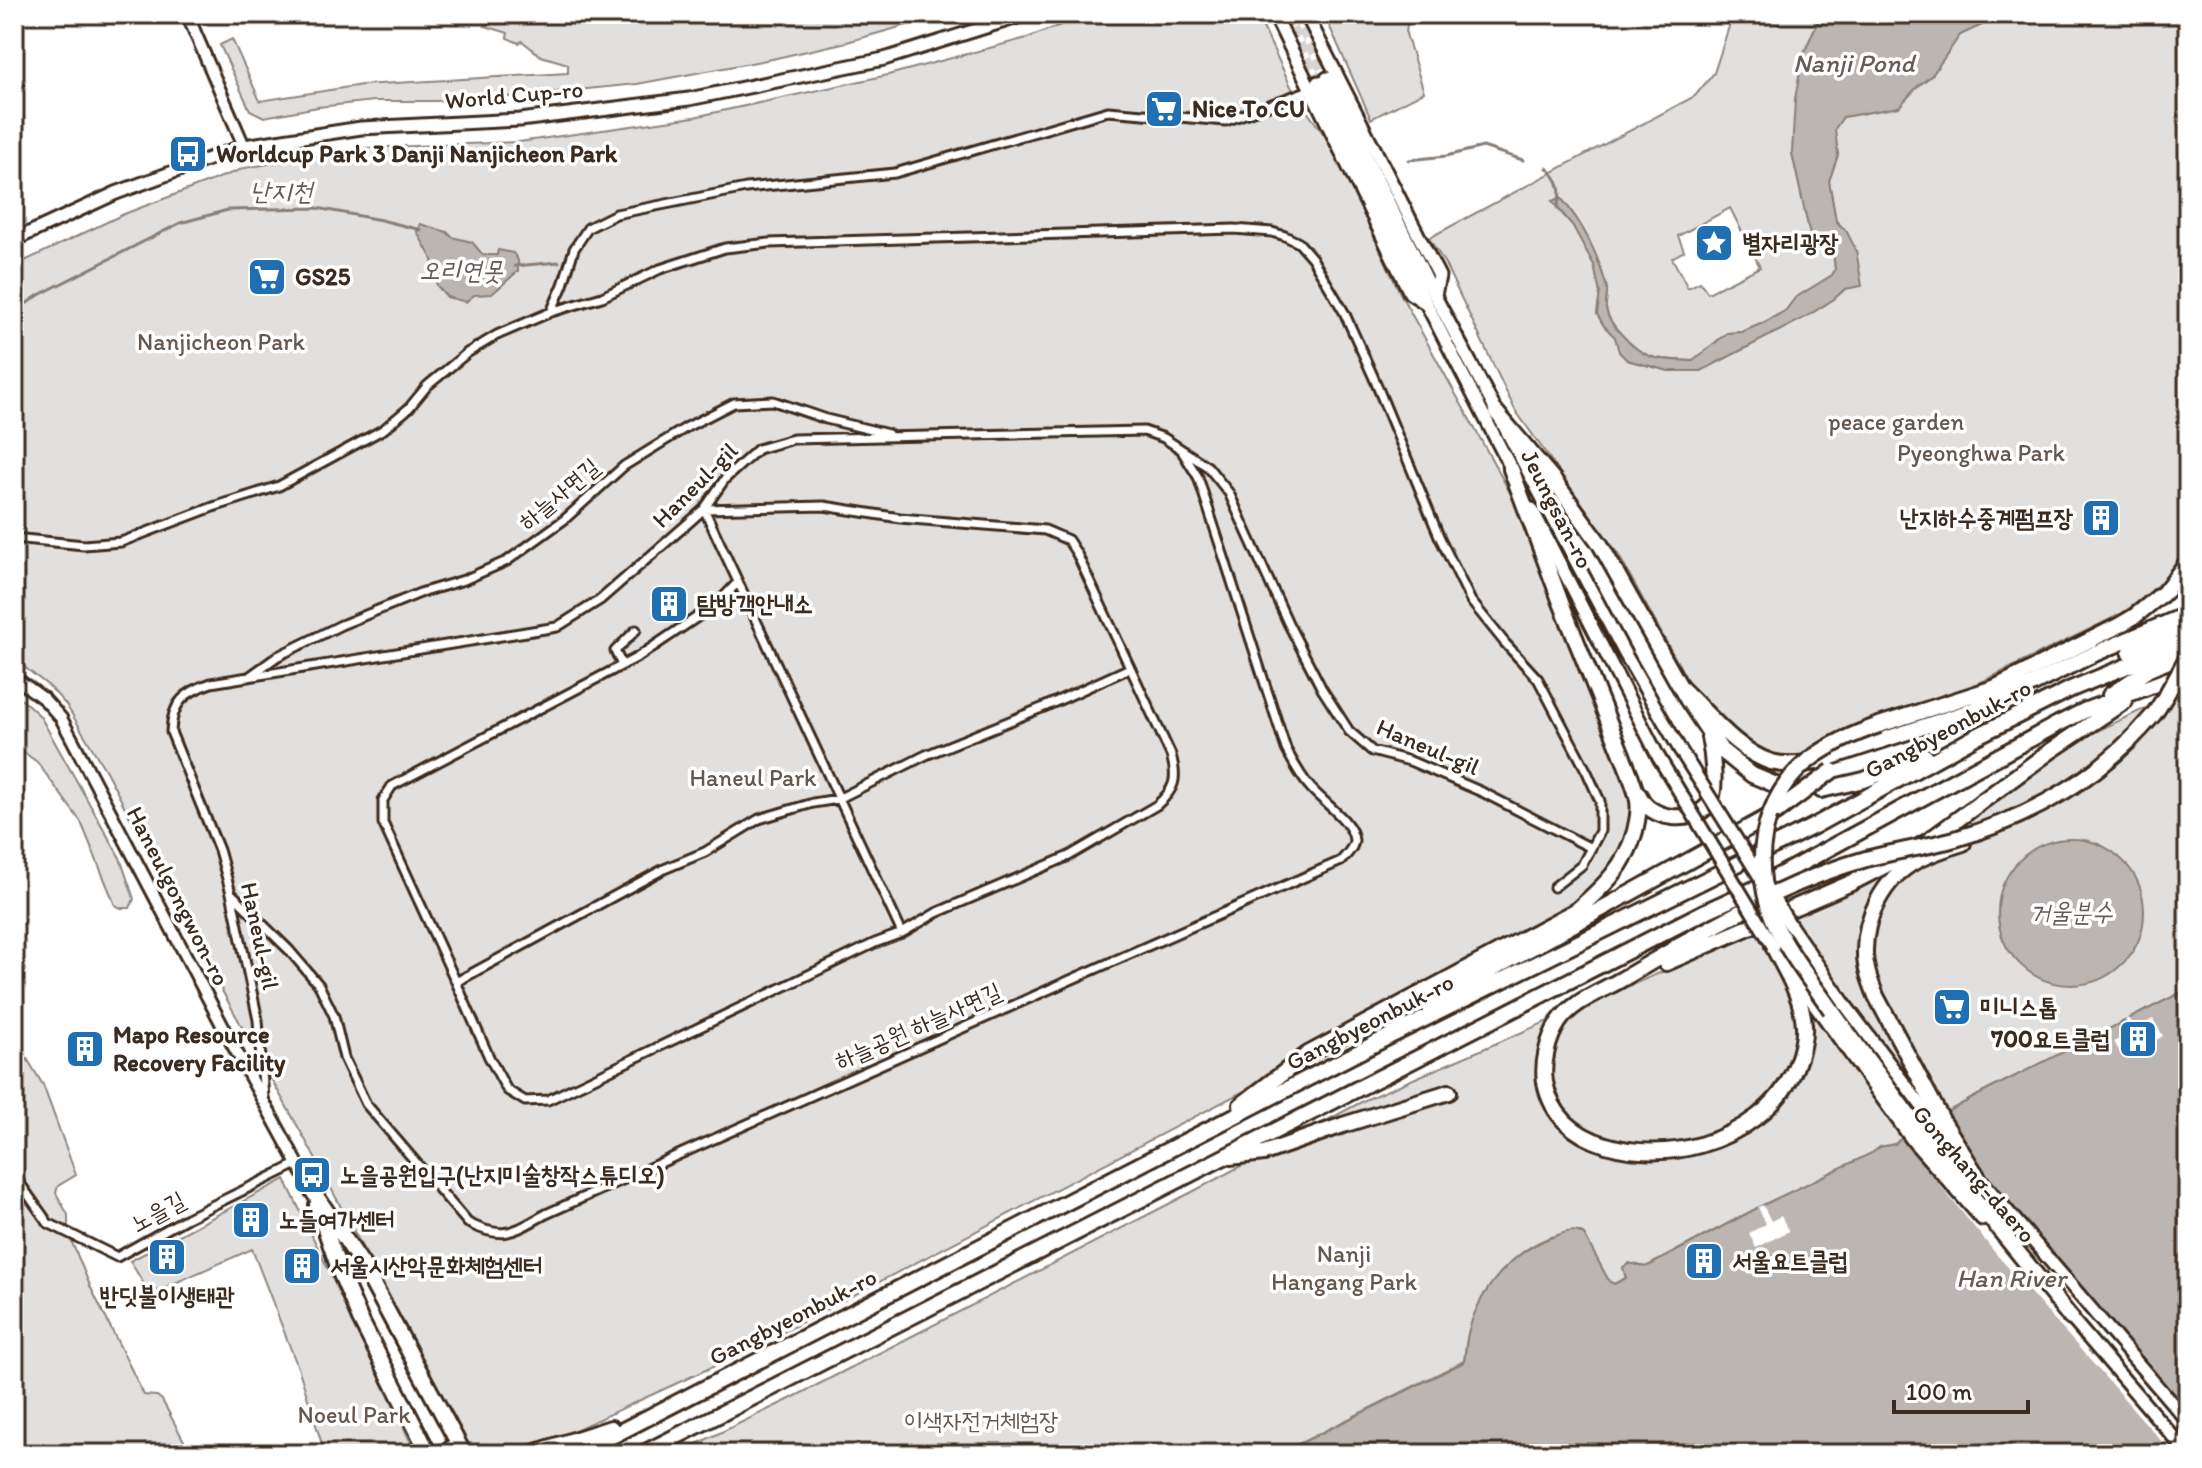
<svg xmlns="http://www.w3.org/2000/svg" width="2202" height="1468" viewBox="0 0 2202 1468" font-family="Itim,'Poor Story',sans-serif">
  <rect width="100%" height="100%" fill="#fff"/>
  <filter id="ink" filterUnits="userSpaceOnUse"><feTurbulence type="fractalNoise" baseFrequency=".0125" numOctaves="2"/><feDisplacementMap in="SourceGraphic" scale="16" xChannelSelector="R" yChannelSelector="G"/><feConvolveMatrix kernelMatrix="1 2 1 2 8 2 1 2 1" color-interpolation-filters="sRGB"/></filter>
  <g filter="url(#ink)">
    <path fill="#e2e0de" stroke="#8e857e" stroke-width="2" fill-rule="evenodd" d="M498,14h448l-99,28 -75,17 -135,25 -130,13 -70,4h-63l-56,6 -54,10 -14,-7 -30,-65 12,-6 28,62 102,-16 206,-12v-9l-27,-8 -19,-15 -3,2 -12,-5 1,-5 -23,-7 14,-10z
      M1089,14h164l7,7 35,74 36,49 70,151 112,203 110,264 10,35 -1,25 -10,34 -31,43 -282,158 -562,294 -224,103h-51l-165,-311 -110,-197 -90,-173 -40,-67 -17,-19 -36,-28v-393l110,-52 121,-46 117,-20 157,-6 175,-25 194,-42 139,-37z
      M1324,14h84l-2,20 18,58 -53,27z
      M1733,14h88l-18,41 -11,98 18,82 4,8h9l10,7 2,20 -2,5 -37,23 -10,13 -23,12 -21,9 -15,1 -34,28c-34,-2 -47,1 -71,-26 -7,-7 -14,-15 -16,-26 -1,-8 3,-16 0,-24 -10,-34 -22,-59 -45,-87l-4,10 16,18 21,39 6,28 -3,21 7,12 11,11 5,15 7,8 42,11h32l103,-53 30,-19 11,-10 2,-57 -11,-11 -7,-40 9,-26 -4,-26 9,-12 56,-11 18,-19 15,-12 28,-40 24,-11 6,-10h198v537c-21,27 -39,44 -67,63l-154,75 -57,22 -103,46 -34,1 -42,-26 -40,-45 -73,-133 -103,-144 -71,-148 -15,-24 266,-142 19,-23zM1730,208l30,59 -52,26 -8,-11 -12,6 -16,-30 12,-7 -6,-15z
      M2188,688v301l-206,104 -76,41 -11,10 -14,3 -9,6 -109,52 -117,62 -17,-4 -6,5 3,10 -12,6 -5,-3 -25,-46 -3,-3c-54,0 -97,49 -112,98 -3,10 -4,21 -5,31l-185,93h-603l112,-54 406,-209 173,-92 362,-156 164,-74 111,-80 89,-56z
      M14,695l12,8 14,13 80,142 14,41 -4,9h-9l-6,-3 -34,-83 -44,-60 -23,-17z
      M14,1037l29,48 33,90 -18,11 -2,7 12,22v18l23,55 53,107 13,1 5,4 29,54h-177z
      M285,1179l127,266 4,9h-91l-26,-84 -47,-121 -102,45 -20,-33z"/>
    <path fill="#bcb6b3" stroke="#887e77" stroke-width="2" d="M1821,14h169l-6,10 -24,11 -28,40 -15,12 -18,20 -56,10 -8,12 3,26 -9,26 7,40 11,11 9,18 6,36 -17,3 -11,10 -30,19 -103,53h-32l-42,-11 -8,-8 -4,-15 -11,-11 -7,-12 3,-21 -6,-28 -21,-39 -21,-25 9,-3c23,28 35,52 45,87 3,8 -1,16 0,24 2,11 9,19 16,26 24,27 37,24 71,26l34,-28 15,-1 21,-9 22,-12 10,-13 37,-23 3,-5 -2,-20 -10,-7 -10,1 -3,-9 -18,-82 3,-54 8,-44z
      M420,224l27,8 5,5 20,5 11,13h14l1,-5 15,3 5,7v11l-26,23 -18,1 -8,7 -19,-5 -9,-10 -5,-11 -1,-17 -15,-27z
      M1998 912a73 73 0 1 1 146 0a73 73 0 1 1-146 0Z
      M2188,989v465h-909l185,-92c2,-11 2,-22 5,-32 11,-42 45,-80 86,-94 10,-4 20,-8 29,-1l25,46 5,3 12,-6 -3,-11c13,-9 15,4 27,-2l113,-60 109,-52 8,-6 15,-3 11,-10 76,-41z"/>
    <path fill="#fff" d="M2129,1018l7,11 17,-10 10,17 -39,23 -10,-17 18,-11 -7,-11z
      M1936,1113l11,4 53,76 188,215v46h-15l-176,-199 -98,-120 5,-4h22l4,-3 -6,-8z
      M1763,1205l8,16 10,-5 8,15 -33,17 -7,-15 17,-9 -8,-17z"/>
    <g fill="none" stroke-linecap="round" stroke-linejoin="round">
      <path stroke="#887e77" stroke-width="3" d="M1409,160l37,-4 37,-9 40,13
        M1547,168c12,11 16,23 10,40
        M515,266l44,-4
        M14,312l25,-17 141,-72 48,-13 89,-2 64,12 40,10"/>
      <path stroke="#d8d4d2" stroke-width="11" stroke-dasharray="11 5.5" stroke-linecap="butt" d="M1284,14l34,68
        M1295,14l32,64"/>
      <defs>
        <path id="street" d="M551,312l12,-27 11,-36 14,-21 28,-14 130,-26 149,-15 213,-62 118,10 86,-32
          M14,538l70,7 37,-3 92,-35 66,-21 105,-57 25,-21 18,-22 40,-33 30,-18 54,-23 51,-15 58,-28 65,-21 44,-5 465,-14 38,3 13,4 14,7 13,15 32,54 29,64 66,160 32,65 34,42 33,36 49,93 13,29v30l-18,34 -28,22
          M738,582l-20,21 -80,54 -246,129 -9,14v23l73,159 33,75 18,33 18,11 23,-1 327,-157 27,-10 34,-20 133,-57 88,-51c18,-16 21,-26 14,-50l-94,-201 -9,-14 -23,-10 -145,-12 -76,-12 -120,3 198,424
          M622,665l-7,-14 21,-21
          M250,676l28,-20 63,-31 79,-32 44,-13 43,-19 58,-42 59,-53 63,-39 47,-24 39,-2 53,18 62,15
          M233,895l56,55 30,35 15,31 10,42 22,46 102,119c37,18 45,9 78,-9l522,-233 273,-120c5,-6 13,-13 13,-21 -1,-19 -33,-39 -44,-53 -10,-11 -17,-25 -24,-38l-88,-272 -15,-24
          M456,982l208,-113 41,-17 54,-33 54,-16 25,-4 88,-44 118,-48 86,-39
          M264,1098l-6,-78 -27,-127 -12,-43 -48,-118c1,-30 14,-40 40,-49l346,-56 43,-27 94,-82 10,-9 21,-30 33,-30 35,-10 351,-8 20,7 44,29 21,26 59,130 34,66 27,42 23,20 38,10 72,31 109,56
          M14,1175l34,48 69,34 70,-39 110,-54
          M433,1454l25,-13"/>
        <path id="secondary" d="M187,14l57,132
          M14,677l30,22 17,19 169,322 82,150"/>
        <path id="primary" d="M1274,14l136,279 14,9
          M1306,14l133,262 -4,19
          M1327,78l108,218 190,358 54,94
          M1318,82l108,221 89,173
          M14,240l102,-47 128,-47 117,-18 159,-8 169,-21 195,-40 143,-45
          M1532,509l127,249
          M1792,928l54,78 105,139
          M1792,973l121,168 69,78
          M1975,1173l213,249
          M2066,1312l122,142"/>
        <path id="highway" d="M1496,412l57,67 47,65 87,155 34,51 31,25 24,10 18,4
          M2162,595l26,-34
          M2130,654l58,-26
          M1682,689c26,24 55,62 89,73 15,4 30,2 45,0l149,-49 46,-18 83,-41 94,-40
          M2110,695l39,-26 39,-16
          M1879,725l115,-37 124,-62 17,-10 32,-26
          M1821,790l43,-10 61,-24
          M1639,795c10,25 53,30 69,10 10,-12 4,-54 1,-68
          M1963,843c-16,5 -32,10 -47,18 -33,18 -52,57 -51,93 0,15 6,29 11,42l66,124 37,59
          M1686,942c-23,13 -46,27 -69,40 -20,11 -46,21 -59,41 -10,16 -16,40 -13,59 12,68 99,79 155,63 41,-12 80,-38 96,-79 5,-13 9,-26 8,-41 -2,-29 -18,-53 -31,-79
          M1677,946l97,-52
          M1666,963l185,-80 47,-24 29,-17 122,-90 76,-51
          M1430,1008l34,-23 313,-173
          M1831,1010l91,124 149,184
          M1241,1105l67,-51 269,-144c26,-23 49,-44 58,-79 2,-10 5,-20 3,-30 -1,-8 -5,-17 -7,-24l-71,-177 -49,-131
          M1230,1157l34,-4 79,-28 106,-33
          M312,1190l50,74 102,190
          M317,1205l23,67 20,47 69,135
          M530,1454l81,-26
          M577,1454l813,-418 424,-210 163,-90 94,-47 117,-48
          M642,1454l1064,-543 48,-22 304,-165 28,-14 102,-38"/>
      </defs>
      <use href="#street" stroke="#3b2a1e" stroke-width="13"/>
      <use href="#secondary" stroke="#3b2a1e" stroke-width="16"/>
      <use href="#primary" stroke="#3b2a1e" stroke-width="17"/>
      <use href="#highway" stroke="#3b2a1e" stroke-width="20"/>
      <use href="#street" stroke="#fff" stroke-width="7"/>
      <use href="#secondary" stroke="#fff" stroke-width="10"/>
      <use href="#primary" stroke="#fff" stroke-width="11"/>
      <use href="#highway" stroke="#fff" stroke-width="14"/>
      <defs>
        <path id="primary-bridge" d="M1679,748l113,180
          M1659,758l114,188"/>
        <path id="highway-bridge" d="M1778,811l54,-40
          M1774,894c30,-14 60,-26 92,-35 29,-8 60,-12 89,-20 77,-22 148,-63 199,-125 13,-18 23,-39 34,-58
          M1831,1010c-17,-25 -42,-56 -54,-82 -28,-58 -18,-132 36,-171 21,-15 43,-24 66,-32"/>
      </defs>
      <use href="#primary-bridge" stroke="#3b2a1e" stroke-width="17" stroke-linecap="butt"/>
      <use href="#highway-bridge" stroke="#3b2a1e" stroke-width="20" stroke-linecap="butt"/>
      <use href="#primary-bridge" stroke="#fff" stroke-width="11"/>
      <use href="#highway-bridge" stroke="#fff" stroke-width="14"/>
    </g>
  </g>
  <defs>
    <symbol id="supermarket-square" viewBox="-11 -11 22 22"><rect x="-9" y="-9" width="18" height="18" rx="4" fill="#1f6fb2" stroke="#fff"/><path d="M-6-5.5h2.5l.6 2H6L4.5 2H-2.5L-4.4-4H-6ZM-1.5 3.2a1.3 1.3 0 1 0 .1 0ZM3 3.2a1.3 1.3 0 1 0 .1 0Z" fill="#fff"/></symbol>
    <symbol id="bus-square" viewBox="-11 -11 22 22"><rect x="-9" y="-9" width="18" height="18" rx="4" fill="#1f6fb2" stroke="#fff"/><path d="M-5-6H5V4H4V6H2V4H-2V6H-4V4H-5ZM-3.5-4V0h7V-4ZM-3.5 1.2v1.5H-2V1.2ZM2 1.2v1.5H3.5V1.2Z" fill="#fff"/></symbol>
    <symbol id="sight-square" viewBox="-11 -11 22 22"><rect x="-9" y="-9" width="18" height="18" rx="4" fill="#1f6fb2" stroke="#fff"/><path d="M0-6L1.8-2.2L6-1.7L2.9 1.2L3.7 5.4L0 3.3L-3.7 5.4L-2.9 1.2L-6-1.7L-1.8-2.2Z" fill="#fff"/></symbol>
    <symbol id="building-square" viewBox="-11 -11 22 22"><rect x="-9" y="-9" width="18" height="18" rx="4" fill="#1f6fb2" stroke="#fff"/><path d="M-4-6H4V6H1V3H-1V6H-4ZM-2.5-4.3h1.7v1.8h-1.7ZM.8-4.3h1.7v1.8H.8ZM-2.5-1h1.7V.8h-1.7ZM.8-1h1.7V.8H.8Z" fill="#fff"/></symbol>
  </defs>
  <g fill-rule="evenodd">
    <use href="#supermarket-square" x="1142" y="87" width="44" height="44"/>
    <use href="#bus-square" x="166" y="132" width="44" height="44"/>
    <use href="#sight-square" x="1692" y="221" width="44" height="44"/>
    <use href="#supermarket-square" x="245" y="255" width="44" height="44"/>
    <use href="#building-square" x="2079" y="496" width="44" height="44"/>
    <use href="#building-square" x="647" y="582" width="44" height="44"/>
    <use href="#supermarket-square" x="1930" y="985" width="44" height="44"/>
    <use href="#building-square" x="2116" y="1017" width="44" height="44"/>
    <use href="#building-square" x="63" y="1027" width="44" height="44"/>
    <use href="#bus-square" x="290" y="1153" width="44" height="44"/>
    <use href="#building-square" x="229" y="1198" width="44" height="44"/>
    <use href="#building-square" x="145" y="1235" width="44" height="44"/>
    <use href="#building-square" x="1682" y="1239" width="44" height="44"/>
    <use href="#building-square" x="280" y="1244" width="44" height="44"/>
  </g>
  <g text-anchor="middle" stroke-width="7" stroke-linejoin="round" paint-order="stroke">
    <g font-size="24" fill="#3b2a1e" stroke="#fff">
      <text transform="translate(514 95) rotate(-5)" y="8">World Cup-ro</text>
      <text transform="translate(695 485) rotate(-45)" y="8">Haneul-gil</text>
      <text transform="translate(559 494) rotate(-40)" y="8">하늘사면길</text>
      <text transform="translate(1557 509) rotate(63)" y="8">Jeungsan-ro</text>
      <text transform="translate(1948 729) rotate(-28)" y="8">Gangbyeonbuk-ro</text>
      <text transform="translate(1428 747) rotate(23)" y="8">Haneul-gil</text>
      <text transform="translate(178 896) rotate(63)" y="8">Haneulgongwon-ro</text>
      <text transform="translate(260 936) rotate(78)" y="8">Haneul-gil</text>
      <text transform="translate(1370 1022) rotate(-27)" y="8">Gangbyeonbuk-ro</text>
      <text transform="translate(918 1026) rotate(-24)" y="8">하늘공원 하늘사면길</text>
      <text transform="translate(1974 1174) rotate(49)" y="8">Gonghang-daero</text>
      <text transform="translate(158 1212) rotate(-29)" y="8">노을길</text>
      <text transform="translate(793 1317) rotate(-27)" y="8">Gangbyeonbuk-ro</text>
    </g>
    <g font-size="24" font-weight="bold" fill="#3b2a1e" stroke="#fff" text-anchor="start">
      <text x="1192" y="117">Nice To CU</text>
      <text x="216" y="162">Worldcup Park 3 Danji Nanjicheon Park</text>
      <text x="1742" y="251">별자리광장</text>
      <text x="295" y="285">GS25</text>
      <text x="2073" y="526" text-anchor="end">난지하수중계펌프장</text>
      <text x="697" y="612">탐방객안내소</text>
      <text x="1980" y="1015">미니스톱</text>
      <text x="113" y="1043">Mapo Resource<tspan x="113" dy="28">Recovery Facility</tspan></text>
      <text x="2110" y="1047" text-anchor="end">700요트클럽</text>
      <text x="340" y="1183">노을공원입구(난지미술창작스튜디오)</text>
      <text x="279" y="1228">노들여가센터</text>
      <text x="1732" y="1269">서울요트클럽</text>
      <text x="330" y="1274">서울시산악문화체험센터</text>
      <text x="167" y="1304" text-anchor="middle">반딧불이생태관</text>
    </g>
    <g font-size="24" fill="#65584e" stroke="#fff">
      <text x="221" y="350">Nanjicheon Park</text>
      <text x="1896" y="430">peace garden</text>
      <text x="1981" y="461">Pyeonghwa Park</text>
      <text x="753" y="786">Haneul Park</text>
      <text x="1344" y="1262">Nanji<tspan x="1344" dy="28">Hangang Park</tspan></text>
      <text x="354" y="1423">Noeul Park</text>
      <text x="981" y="1429">이색자전거체험장</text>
    </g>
    <g font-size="26" font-style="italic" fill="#685b52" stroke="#fff">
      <text x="1854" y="72">Nanji Pond</text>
      <text x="281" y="200">난지천</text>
      <text x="461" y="279">오리연못</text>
      <text x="2071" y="921">거울분수</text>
      <text x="2011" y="1287">Han River</text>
    </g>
  </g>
  <rect width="2202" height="1468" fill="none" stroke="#fff" stroke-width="48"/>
  <rect x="24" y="24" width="2154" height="1420" fill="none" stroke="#3b2a1e" stroke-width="3" filter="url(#ink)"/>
  <path d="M1894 1400v12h134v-12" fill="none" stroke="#3b2a1e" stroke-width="4"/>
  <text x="1906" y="1400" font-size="24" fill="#3b2a1e" stroke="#ffffff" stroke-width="6" paint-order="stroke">100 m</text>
</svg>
